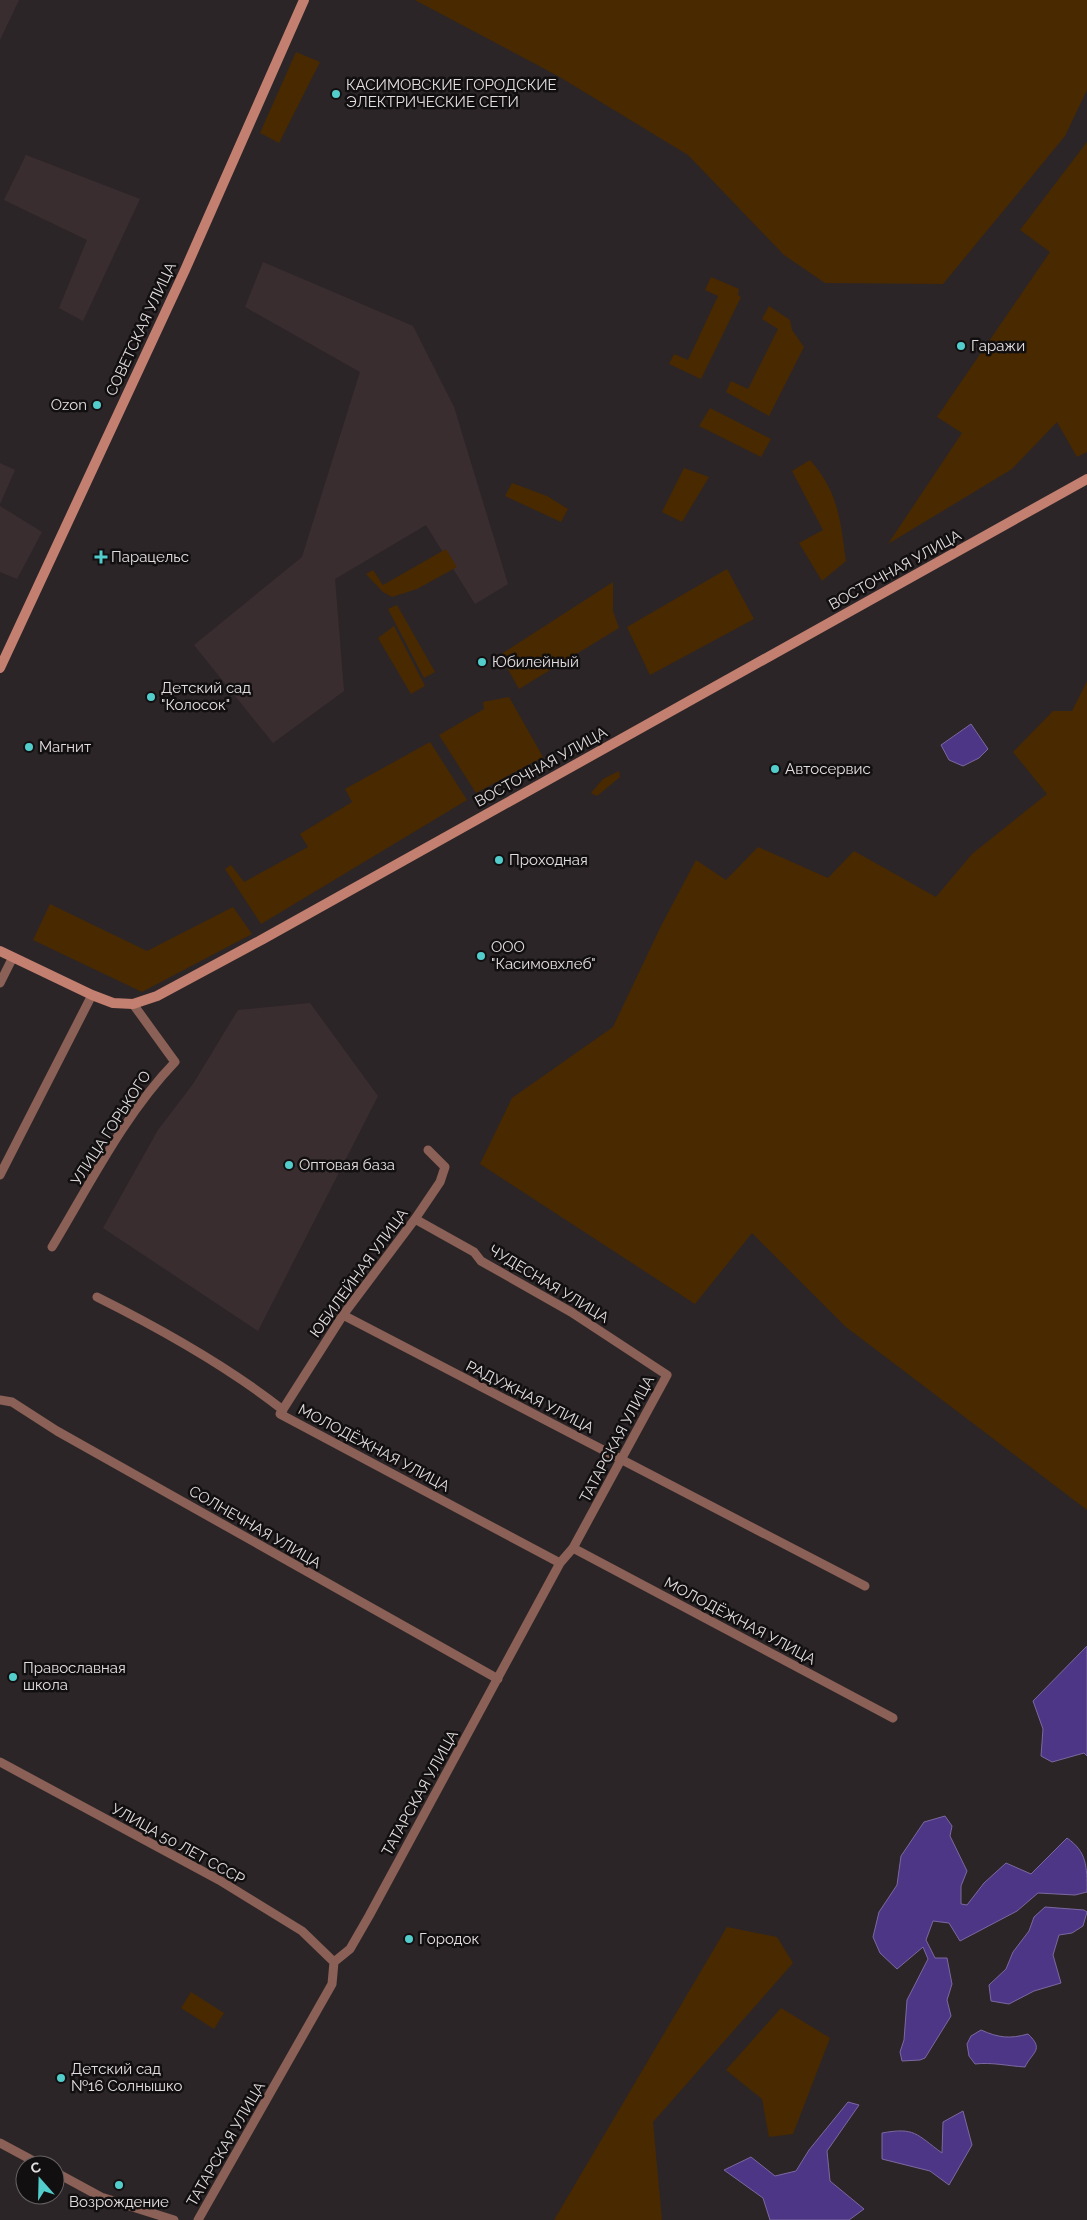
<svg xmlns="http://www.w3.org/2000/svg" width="1087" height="2220" viewBox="0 0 1087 2220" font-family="Raleway,sans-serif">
  <rect width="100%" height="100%" fill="#2c2527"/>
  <path fill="#3a2d30" d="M0,0h19l-19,40z
    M26,155l114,44 -57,122 -24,-13 28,-68 -83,-40z
    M263,262l150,64 41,81 54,177 -33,20 -49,-79 -91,54 9,112 -71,52 -79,-98 108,-88 58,-185 -115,-65z
    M0,463l15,7 -15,34z
    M0,506l42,26 -25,47 -17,-7z
    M310,1003l68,93 -120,235 -155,-103 55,-98 35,-46 45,-74z"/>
  <path fill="#482900" d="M415,0h672v90l-22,46 -122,148 -118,-1 -41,-28 -96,-100 -130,-79z
    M296,52l24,10 -41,81 -19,-10z
    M1087,142v310l-10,5 -20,-35 -45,47 -124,75 74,-111 -25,-16 113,-165 -30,-22z
    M711,277l28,12 -1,6 3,2 -40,82 -32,-15 5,-10 14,6 30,-64 -13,-6z
    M769,306l21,14 2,10 12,17 -35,69 -43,-24 5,-11 17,8 30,-60 -16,-10z
    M710,408l61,31 -10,18 -62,-31z
    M810,460c29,33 30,59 36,101l-24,20 -23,-38 24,-13 -31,-59z
    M684,468l25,9 -27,45 -20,-10z
    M512,483l35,13 21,13 -7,13 -56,-26z
    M446,549l11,18 -40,22 -25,8 -9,-5 -17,-18 7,-4 10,15z
    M727,569l27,50 -104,56 -23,-48z
    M613,582v29l6,17 -100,61 -19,-34z
    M397,605l38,67 -11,6 -36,-69z
    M394,626l31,60 -14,8 -33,-56z
    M1087,681v829l-241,-183 -94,-94 -57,71 -215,-140 32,-66 101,-71 48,-101 35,-66 30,20 32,-33 70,31 26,-27 82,46 36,-43 75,-60 -34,-42 40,-41h19z
    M509,697l34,60 -67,36 -37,-58 45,-26 -1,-7z
    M430,742l37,58 -206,124 -36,-55 6,-4 13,17 64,-35 -8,-13 52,-32 -7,-13z
    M619,771l1,6 -23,19 -6,-3 12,-14z
    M50,904l97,47 86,-44 19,27 -110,58 -109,-52z
    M727,1927l50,10 16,26 -140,159 9,98h-108z
    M191,1992l33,21 -10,16 -33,-21z
    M781,2008l49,30 -37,96 -24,3 -7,-38 -36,-29z"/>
  <path fill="#4e3686" stroke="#7b68a1" d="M971,724l17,25 -9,9 -16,8 -14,-6 -8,-15z
    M1087,1646v110l-3,-3 -32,9 -11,-6 2,-27 -10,-28z
    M945,1816l7,10 -2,10 17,35 -6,15v18l6,1 17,-22 22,-20 25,11 36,-36c20,14 20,28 20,54l-12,3 -37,-2 -21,18 -57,30 -11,-18 -16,-2 -7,19 9,18h12l5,26 -5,16 4,16 -26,42 -5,2 -18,1 -2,-9 4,-12 3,-40 21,-41 -5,-12 -26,22 -17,-16 -7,-16 6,-25 18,-27 4,-29 23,-34z
    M1045,1907l39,3 3,2 -4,14 -11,7 -13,2 -6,20 8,28 -27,8 -25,13 -18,-3 -2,-16 17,-16 7,-17 16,-21 5,-14z
    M981,2030c18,8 29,9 47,4 17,16 4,18 -3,33 -17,-1 -33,-5 -50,-3l-6,-8 -2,-12 4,-8z
    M848,2102l11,3 -32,46 3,30 34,28 -15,11h-79l-7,-22 -39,-28 27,-13 24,19 21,-5 13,-21z
    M963,2111l9,34 -23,40 -19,-14 -48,-12v-26c33,-6 34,1 60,20l1,-31z"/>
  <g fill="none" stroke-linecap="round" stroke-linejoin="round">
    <path stroke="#8b6056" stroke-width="9" d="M0,983l13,-26
      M428,1150l17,17 -5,15 -25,37 -72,96 -63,99 280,149
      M0,1175l92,-180
      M52,1247c38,-63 72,-132 123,-185l-42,-58
      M97,1297c64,32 129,68 186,113
      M343,1315l522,271
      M0,1400l12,2 45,29 441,248
      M573,1548l320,170
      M0,1762l219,118 83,51 32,31
      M0,2143l41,22
      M55,2172l46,25 73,23
      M198,2220l134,-236 2,-22 16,-13 19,-33 191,-353 13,-15 94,-173 -96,-63 -90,-51 -7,-9 -59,-33"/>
    <path stroke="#c37f6f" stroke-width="10" d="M0,668l185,-398 119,-270
      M0,951l92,44 21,8 20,1 24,-8 106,-57 824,-460"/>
  </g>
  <g fill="#53cdcb" stroke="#120f10" stroke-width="2">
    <circle cx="336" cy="94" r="5"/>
    <circle cx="961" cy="346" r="5"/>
    <circle cx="97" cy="405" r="5"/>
    <path d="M98.5 549.5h5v5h5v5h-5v5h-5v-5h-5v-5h5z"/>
    <circle cx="482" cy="662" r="5"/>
    <circle cx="151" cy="697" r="5"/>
    <circle cx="29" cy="747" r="5"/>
    <circle cx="775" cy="769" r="5"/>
    <circle cx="499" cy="860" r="5"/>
    <circle cx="481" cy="956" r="5"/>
    <circle cx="289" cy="1165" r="5"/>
    <circle cx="13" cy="1677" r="5"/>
    <circle cx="409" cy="1939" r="5"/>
    <circle cx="61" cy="2078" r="5"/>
    <circle cx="119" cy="2185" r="5"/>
  </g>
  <g text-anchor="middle" stroke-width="5" stroke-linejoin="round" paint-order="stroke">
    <g font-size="15" fill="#e3dedf" stroke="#120f10" text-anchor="start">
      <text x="346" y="90">КАСИМОВСКИЕ ГОРОДСКИЕ<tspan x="346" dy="17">ЭЛЕКТРИЧЕСКИЕ СЕТИ</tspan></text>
      <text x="971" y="351">Гаражи</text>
      <text x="87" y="410" text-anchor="end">Ozon</text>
      <text x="111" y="562">Парацельс</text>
      <text x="492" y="667">Юбилейный</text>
      <text x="161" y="693">Детский сад<tspan x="161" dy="17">"Колосок"</tspan></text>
      <text x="39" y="752">Магнит</text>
      <text x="785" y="774">Автосервис</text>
      <text x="509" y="865">Проходная</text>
      <text x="491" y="952">ООО<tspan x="491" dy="17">"Касимовхлеб"</tspan></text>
      <text x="299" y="1170">Оптовая база</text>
      <text x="23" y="1673">Православная<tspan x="23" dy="17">школа</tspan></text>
      <text x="419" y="1944">Городок</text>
      <text x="71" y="2074">Детский сад<tspan x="71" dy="17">№16 Солнышко</tspan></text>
      <text x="119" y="2207" text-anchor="middle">Возрождение</text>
    </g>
    <g font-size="15" fill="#e3dedf" stroke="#120f10">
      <text transform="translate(141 329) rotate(-65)" y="5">СОВЕТСКАЯ УЛИЦА</text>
      <text transform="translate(895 570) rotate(-29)" y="5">ВОСТОЧНАЯ УЛИЦА</text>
      <text transform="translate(541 767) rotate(-29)" y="5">ВОСТОЧНАЯ УЛИЦА</text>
      <text transform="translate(111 1128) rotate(-57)" y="5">УЛИЦА ГОРЬКОГО</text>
      <text transform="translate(359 1273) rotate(-54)" y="5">ЮБИЛЕЙНАЯ УЛИЦА</text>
      <text transform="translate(549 1284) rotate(31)" y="5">ЧУДЕСНАЯ УЛИЦА</text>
      <text transform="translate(530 1397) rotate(27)" y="5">РАДУЖНАЯ УЛИЦА</text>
      <text transform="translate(617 1439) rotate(-62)" y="5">ТАТАРСКАЯ УЛИЦА</text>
      <text transform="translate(374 1448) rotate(28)" y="5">МОЛОДЁЖНАЯ УЛИЦА</text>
      <text transform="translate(255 1527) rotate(30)" y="5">СОЛНЕЧНАЯ УЛИЦА</text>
      <text transform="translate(740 1621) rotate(28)" y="5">МОЛОДЁЖНАЯ УЛИЦА</text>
      <text transform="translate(420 1793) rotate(-61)" y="5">ТАТАРСКАЯ УЛИЦА</text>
      <text transform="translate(178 1844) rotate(29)" y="5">УЛИЦА 50 ЛЕТ СССР</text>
      <text transform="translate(226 2144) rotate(-60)" y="5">ТАТАРСКАЯ УЛИЦА</text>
    </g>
  </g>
  <g transform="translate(40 2180) rotate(340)"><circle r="24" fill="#120f10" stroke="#666263"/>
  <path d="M0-4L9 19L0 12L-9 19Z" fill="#53cdcb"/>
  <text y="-8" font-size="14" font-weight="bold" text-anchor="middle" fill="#e3dedf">С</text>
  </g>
</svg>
